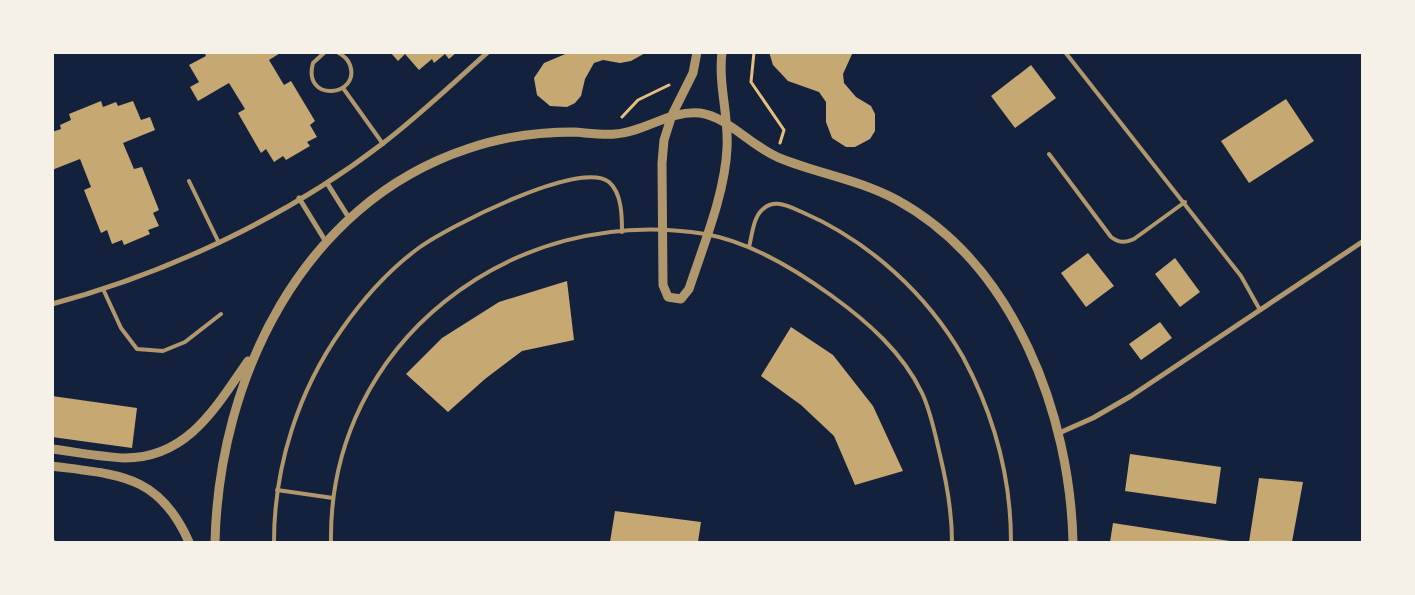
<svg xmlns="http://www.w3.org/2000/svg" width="1415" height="595" viewBox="0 0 1415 595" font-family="Barlow,sans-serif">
  <rect width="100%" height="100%" fill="#14213d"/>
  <path fill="#c6a872" d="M204,52h78l-13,8 15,25 7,-4 24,40 -5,4 7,12 -10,5 3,4 -24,14 -3,-4 -9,6 -8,-13 -5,4 -23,-40 7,-4 -16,-26 -31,18 -8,-14 9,-5 -10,-17 17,-9z
    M390,52h67l-8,7 -4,-5 -11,9 -2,-4 -13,11 -14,-16 -7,7z
    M570,52h77l-16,9 -11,2 -17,-3 -9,3 -9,16 -4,17 -6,7 -8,4 -17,-1 -13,-11 -3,-17 10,-15z
    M769,52h84l-10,22 1,9 12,14 15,9 4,8v17l-5,8 -15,8h-9l-14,-9 -6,-16v-20l-7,-10 -31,-11 -15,-16z
    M1031,65l25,33 -41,30 -24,-32z
    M1286,99l28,42 -65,42 -28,-42z
    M101,101l2,6 13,-5 2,4 15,-5 8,19 9,-3 5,13 -32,13 11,26 8,-2 17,43 -6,3 6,13 -11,4 2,4 -26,11 -2,-5 -10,4 -5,-14 -6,3 -17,-43 7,-3 -11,-28 -28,11v-38l9,-3 -1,-4 11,-5 -2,-6z
    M1088,253l26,33 -28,21 -25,-34z
    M1175,258l25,34 -20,15 -25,-33z
    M567,281l7,59 -52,11 -37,28 -37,33 -42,-38 36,-36 57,-36z
    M1160,322l12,16 -31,22 -12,-16z
    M791,327l42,28 40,51 30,65 -48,14 -21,-49 -33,-31 -40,-29z
    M52,396l85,12 -5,40 -80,-11z
    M1130,454l91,13 -5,37 -91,-13z
    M1259,478l44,4 -11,60h-43z
    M615,511l86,11 -3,20h-88z
    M1113,523l117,18v1h-120z"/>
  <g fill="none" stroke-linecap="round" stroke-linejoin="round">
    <path stroke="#e5c07b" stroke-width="3" d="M754,52l-3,30 33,48 -4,13
      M622,117l16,-17 31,-15"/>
    <path stroke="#b1986c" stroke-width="4" d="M325,52l-12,11c-11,40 48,34 37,2 -2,-6 -7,-10 -13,-13
      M1065,52l176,224 19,34
      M343,88l40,56
      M1049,154l62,83c8,6 14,6 23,2l51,-37
      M189,181l30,62
      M749,247c3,-11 4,-30 14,-38 12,-11 27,-2 39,3 67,29 125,82 161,145 31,58 48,120 48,185
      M103,289l18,39 16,21 26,2 22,-9 36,-28
      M277,490l56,8
      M274,542c0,-75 24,-151 68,-213 21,-30 49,-61 78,-82 28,-20 160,-88 189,-65 13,11 13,35 13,50
      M331,542c-3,-199 182,-340 374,-308 46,8 90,35 127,62 36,26 71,57 90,97 9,19 13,41 18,62 7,29 12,57 12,87"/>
    <path stroke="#b1986c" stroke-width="5" d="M327,183l22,35
      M299,198l27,44
      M52,304c116,-31 235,-87 330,-160 37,-28 71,-61 106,-92
      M1059,433l34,-15 38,-22 231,-154
      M52,542h1"/>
    <path stroke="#b1986c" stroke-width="9" d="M697,52l-4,21 -21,42 -8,25 -2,23 1,122 5,12 13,2 8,-10c14,-43 36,-95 38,-141 2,-32 -9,-63 -5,-96
      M52,449c24,3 49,8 73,9 63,0 91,-51 123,-97
      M52,466c67,9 107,8 137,76
      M215,542c4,-164 87,-338 252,-393 34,-12 71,-17 107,-17 14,1 27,3 41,2 30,-2 54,-24 85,-21 29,4 52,35 82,46 38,15 78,21 115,41 118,65 173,215 176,342"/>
  </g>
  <rect width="1415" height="595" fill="none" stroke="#f6f1e7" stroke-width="108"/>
</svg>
